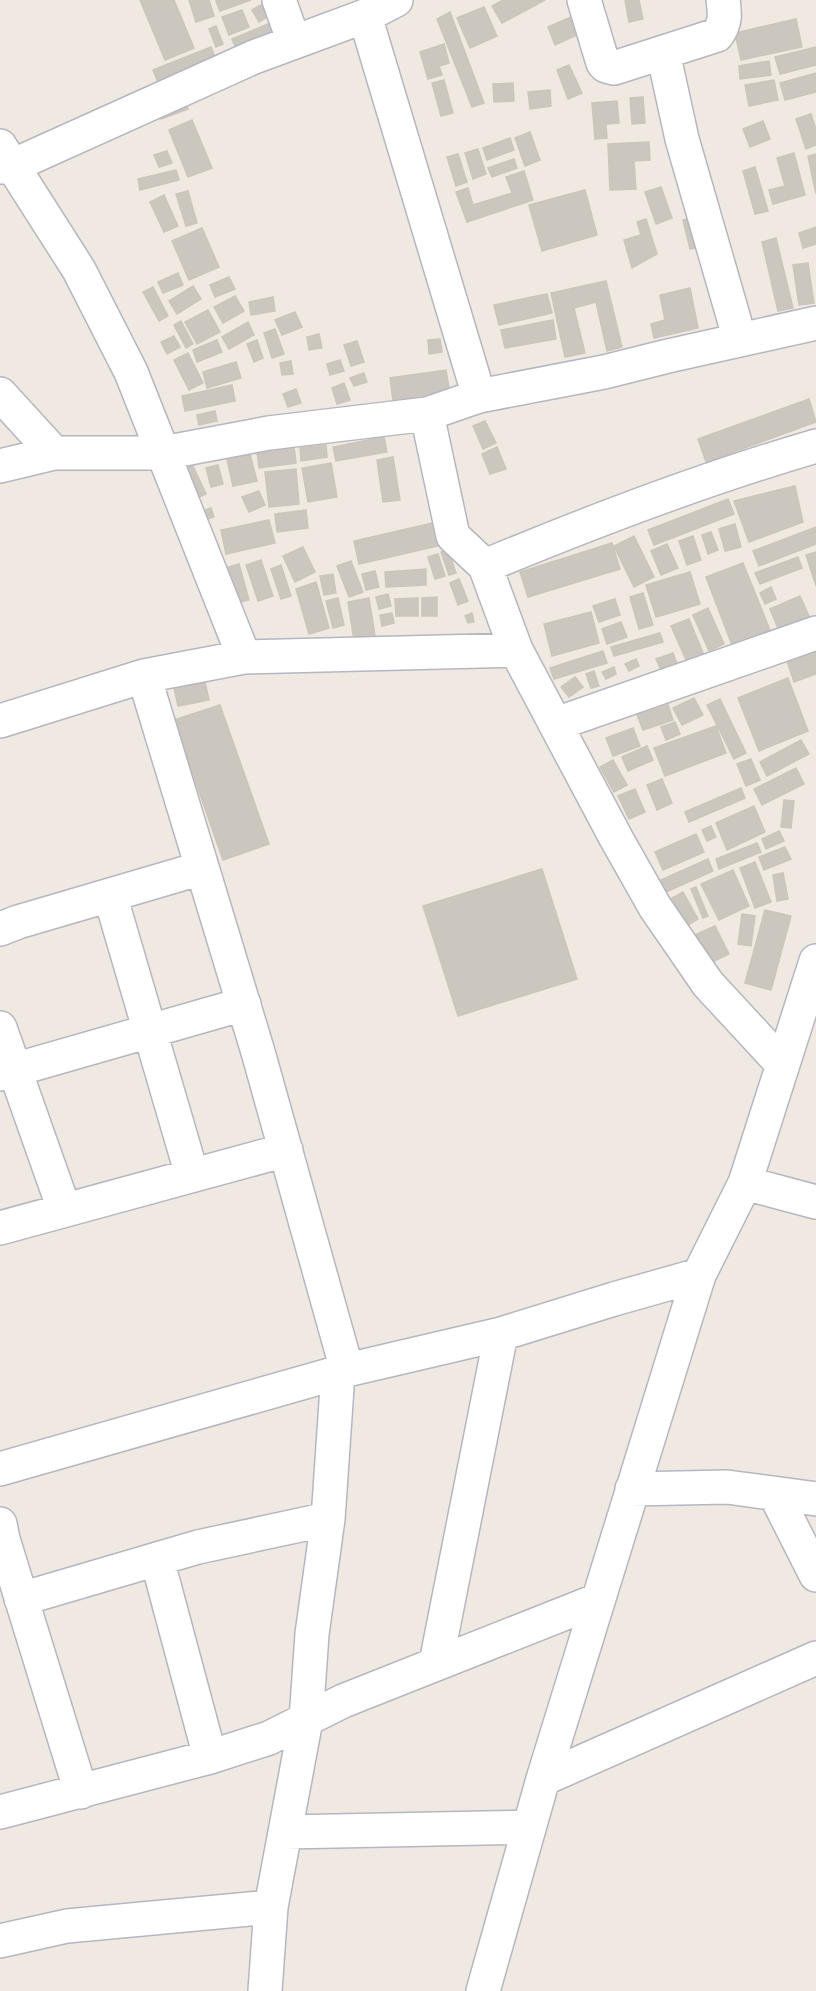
<svg xmlns="http://www.w3.org/2000/svg" width="816" height="1991" viewBox="0 0 816 1991" font-family="'Fira Sans Condensed',sans-serif">
  <rect width="100%" height="100%" fill="#efe9e1"/>
  <path fill="#cbc7bf" stroke="#cbc5ba" stroke-width="1.5" d="M140,0h34l20,48 -29,12z
    M189,0h20l5,16 -18,6z
    M220,0h31l-31,11 -4,-10z
    M503,0h42l-43,23 -10,-17z
    M625,0h14l4,19 -14,3z
    M266,2l7,11 -14,9 -7,-12z
    M484,7l13,29 -27,12 -13,-30z
    M242,10l7,17 -20,8 -7,-18z
    M450,12l34,91 -12,4 -35,-88z
    M578,14l8,17 -31,14 -7,-18z
    M796,19l6,28 -61,13 -6,-27z
    M273,22l4,9 -41,18 -4,-10z
    M216,26l7,18 -7,3 -7,-18z
    M444,44l5,19 -10,3 3,9 -14,4 -8,-27z
    M211,47l6,15 -58,23 -6,-15z
    M816,47v18l-36,9 -5,-17z
    M769,61l2,14 -31,4 -1,-13z
    M569,65l13,28 -14,6 -11,-29z
    M816,73v19l-31,8 -5,-17z
    M444,80l9,33 -12,3 -9,-33z
    M774,80l4,20 -29,6 -4,-21z
    M513,83l1,18 -20,1 -1,-18z
    M550,90l1,16 -21,3 -2,-17z
    M184,97l4,12 -27,10 -5,-11z
    M643,97l2,26 -13,1 -2,-26z
    M617,101l2,22 -13,1 1,14 -12,1 -3,-36z
    M811,114l5,15v16l-10,4 -10,-30z
    M192,120l20,48 -24,9 -19,-47z
    M763,121l7,18 -20,8 -7,-18z
    M530,132l10,28 -15,6 -10,-28z
    M510,138l4,12 -27,10 -4,-12z
    M649,142l1,18 -16,1 2,28 -26,1 -2,-46z
    M478,149l8,25 -13,5 -8,-26z
    M167,151l5,12 -13,4 -5,-12z
    M794,153l11,42 -32,9 -4,-14 16,-4 -8,-28z
    M458,154l9,28 -11,4 -9,-29z
    M816,154v40l-8,-38z
    M514,159l3,9 -25,9 -4,-9z
    M755,167l13,44 -13,3 -12,-43z
    M176,170l3,10 -39,10 -2,-11z
    M524,171l9,29 -66,22 -11,-30 12,-4 5,17 39,-12 -6,-16z
    M661,187l11,31 -16,6 -11,-32z
    M585,190l12,45 -55,16 -13,-46z
    M188,191l9,32 -11,3 -10,-32z
    M164,195l14,31 -14,6 -14,-30z
    M696,217l7,29 -13,3 -7,-29z
    M646,219l11,35 -25,14 -8,-28 17,-5 -4,-13z
    M816,227v17l-13,4 -4,-15z
    M202,228l17,39 -30,13 -17,-39z
    M776,238l17,70 -15,3 -16,-69z
    M808,263l6,40 -15,2 -6,-40z
    M178,273l5,12 -20,8 -5,-11z
    M229,277l6,12 -20,8 -5,-12z
    M606,281l16,66 -15,4 -11,-49 -22,6 11,45 -20,4 -14,-64z
    M193,286l8,13 -24,15 -8,-13z
    M153,287l15,29 -9,5 -16,-29z
    M690,288l8,40 -44,10 -3,-14 14,-4 -5,-25z
    M547,294l5,19 -53,12 -5,-20z
    M235,296l9,15 -21,12 -9,-16z
    M273,297l2,14 -24,4 -2,-13z
    M208,310l12,22 -23,12 -12,-22z
    M295,312l7,15 -20,8 -7,-15z
    M553,320l3,19 -51,9 -4,-18z
    M181,321l12,23 -7,4 -12,-23z
    M248,322l6,13 -25,14 -7,-12z
    M275,329l9,25 -12,4 -8,-25z
    M319,334l3,14 -13,2 -2,-13z
    M174,336l6,11 -13,7 -6,-12z
    M440,339l2,13 -13,2 -1,-14z
    M217,340l5,12 -25,10 -4,-12z
    M257,340l6,18 -9,4 -7,-18z
    M357,341l7,21 -13,4 -7,-21z
    M188,353l15,30 -14,7 -15,-30z
    M340,360l4,11 -14,4 -3,-11z
    M291,361l2,13 -11,1 -2,-12z
    M236,362l5,16 -34,10 -4,-16z
    M446,370l5,30 -57,8 -4,-30z
    M364,373l3,9 -13,4 -4,-8z
    M344,383l6,17 -13,4 -5,-16z
    M232,385l3,16 -50,10 -3,-15z
    M296,389l5,14 -13,4 -5,-13z
    M809,399l7,23 -110,40 -8,-23z
    M215,411l2,10 -18,4 -2,-10z
    M485,421l11,22 -13,6 -10,-23z
    M384,437l3,15 -51,9 -3,-14z
    M293,439l3,24 -37,5 -3,-24z
    M326,445l1,12 -26,4 -1,-13z
    M497,447l9,22 -16,5 -8,-20z
    M250,454l7,27 -24,5 -6,-27z
    M393,457l7,43 -17,2 -6,-42z
    M331,463l6,34 -29,5 -6,-34z
    M192,464l14,30 -15,7 -14,-29z
    M218,465l5,19 -12,3 -5,-19z
    M296,469l3,35 -30,3 -4,-35z
    M795,486l8,36 -54,20 -15,-41z
    M259,491l6,14 -16,7 -7,-15z
    M728,499l6,15 -80,31 -6,-15z
    M211,508l3,9 -13,4 -2,-9z
    M306,510l2,18 -31,4 -2,-18z
    M269,520l6,23 -49,11 -5,-24z
    M433,523l5,23 -79,18 -5,-23z
    M735,524l6,23 -16,4 -6,-22z
    M816,527v17l-57,22 -6,-15z
    M711,532l7,18 -10,4 -6,-19z
    M634,536l20,41 -20,10 -20,-41z
    M693,536l8,24 -14,5 -8,-24z
    M612,543l8,26 -92,28 -8,-25z
    M667,544l11,24 -17,7 -10,-24z
    M303,547l12,25 -20,10 -12,-26z
    M448,549l8,24 -7,2 -8,-23z
    M816,552v34l-10,-31z
    M438,554l7,22 -10,3 -7,-22z
    M798,557l4,11 -42,16 -5,-11z
    M261,560l12,36 -15,5 -12,-36z
    M351,561l12,31 -14,5 -12,-31z
    M743,563l27,67 -38,15 -26,-68z
    M239,564l10,36 -13,3 -11,-35z
    M281,565l10,31 -10,3 -10,-30z
    M426,569v16l-40,2 -1,-15z
    M375,571l4,16 -13,3 -4,-16z
    M690,572l10,32 -44,13 -10,-32z
    M333,574l3,19 -12,2 -4,-19z
    M459,579l9,22 -10,4 -8,-22z
    M316,582l13,46 -20,6 -13,-45z
    M771,587l5,12 -11,5 -5,-11z
    M643,593l10,32 -14,4 -9,-32z
    M388,594l3,12 -12,3 -3,-12z
    M800,596l13,29 -31,13 -12,-29z
    M437,597v19h-15v-18z
    M338,598l6,27 -11,3 -7,-27z
    M369,598l6,38 -21,4 -6,-38z
    M418,598v18h-22l-1,-17z
    M615,599l5,16 -21,7 -6,-16z
    M708,608l16,36 -15,7 -16,-36z
    M591,612l8,31 -47,13 -8,-32z
    M392,613l2,10 -12,3 -2,-11z
    M472,613l2,9 -6,1 -3,-7z
    M689,619l15,36 -17,7 -16,-36z
    M621,622l6,15 -20,7 -5,-15z
    M660,633l3,9 -49,14 -3,-9z
    M816,650v24l-22,8 -7,-21z
    M603,651l4,12 -53,16 -4,-11z
    M673,653l5,13 -16,6 -6,-13z
    M636,659l3,7 -10,5 -4,-7z
    M614,667l2,7 -10,5 -4,-7z
    M594,671l5,15 -8,2 -5,-14z
    M575,677l8,10 -14,10 -8,-10z
    M788,678l20,53 -49,20 -21,-53z
    M205,682l4,18 -31,6 -4,-18z
    M694,698l9,17 -21,10 -9,-17z
    M720,699l26,54 -12,6 -27,-54z
    M220,705l49,139 -46,16 -49,-140z
    M668,705l5,15 -30,10 -6,-15z
    M675,722l5,12 -14,6 -5,-13z
    M716,726l10,27 -61,23 -11,-28z
    M633,728l7,18 -27,10 -7,-18z
    M801,740l8,14 -42,22 -7,-14z
    M647,746l6,14 -25,11 -6,-14z
    M751,759l9,21 -14,6 -9,-22z
    M613,760l14,25 -13,7 -14,-25z
    M796,768l8,16 -42,21 -8,-16z
    M662,779l10,24 -15,7 -10,-25z
    M741,788l4,10 -56,24 -4,-10z
    M635,789l10,23 -16,7 -11,-23z
    M784,800l10,1 -3,27 -10,-1z
    M754,806l11,26 -38,18 -11,-27z
    M711,826l5,11 -9,4 -5,-11z
    M779,831l5,10 -18,8 -4,-10z
    M696,834l8,18 -41,18 -8,-18z
    M757,843l4,9 -42,17 -3,-10z
    M785,847l6,12 -27,11 -5,-13z
    M708,859l5,12 -47,21 -5,-12z
    M755,862l16,40 -16,6 -15,-40z
    M542,869l35,110 -119,37 -35,-110z
    M733,870l16,36 -30,14 -18,-36z
    M783,873l5,26 -11,2 -4,-26z
    M696,887l12,29 -5,2 -12,-29z
    M683,892l15,27 -10,6 -16,-27z
    M765,910l26,6 -20,74 -26,-7z
    M742,914l13,2 -4,30 -13,-2z
    M715,926l14,28 -25,12 -14,-29z"/>
  <g fill="none" stroke-linecap="round" stroke-linejoin="round">
    <defs>
      <path id="street" d="M279,0l15,42
        M584,0l19,63 3,3 8,2 103,-33c9,-12 8,-21 6,-35
        M365,16l114,380
        M663,52l19,87 58,201
        M0,146l79,124 52,102 113,285
        M0,167l12,-1 242,-109 111,-41 31,-16
        M0,394l54,59
        M427,414l26,122 32,30 31,84 100,188 39,69 53,77 74,80
        M0,466l54,-13h109l106,-20 158,-19 52,-18 125,-24 64,-16 148,-33
        M485,566c108,-45 218,-87 331,-120
        M144,676l114,376 89,318
        M0,721l144,-45 100,-19 272,-7
        M556,724l260,-91
        M110,895l82,280
        M0,929l18,-7 184,-54
        M0,1028l64,181
        M0,1074l244,-70
        M745,1183l71,19
        M0,1228l286,-78
        M0,1469l347,-99 154,-36 113,-35 85,-24
        M632,1489l95,-2 89,12
        M775,1494l41,81
        M0,1524l3,15 78,253
        M157,1559l53,198
        M21,1599l177,-52 130,-28
        M436,1663l65,-329
        M543,1779l273,-121
        M0,1812l210,-55 59,-19 74,-37 255,-101
        M285,1832l244,-5
        M0,1941l67,-15 204,-19
        M265,1991l6,-84 35,-187 6,-86 16,-115 10,-146
        M483,1991l60,-212 156,-504 46,-92 71,-222"/>
    </defs>
    <use href="#street" stroke="#b4b7c1" stroke-width="36"/>
    <use href="#street" stroke="#fff" stroke-width="33"/>
  </g>
</svg>
